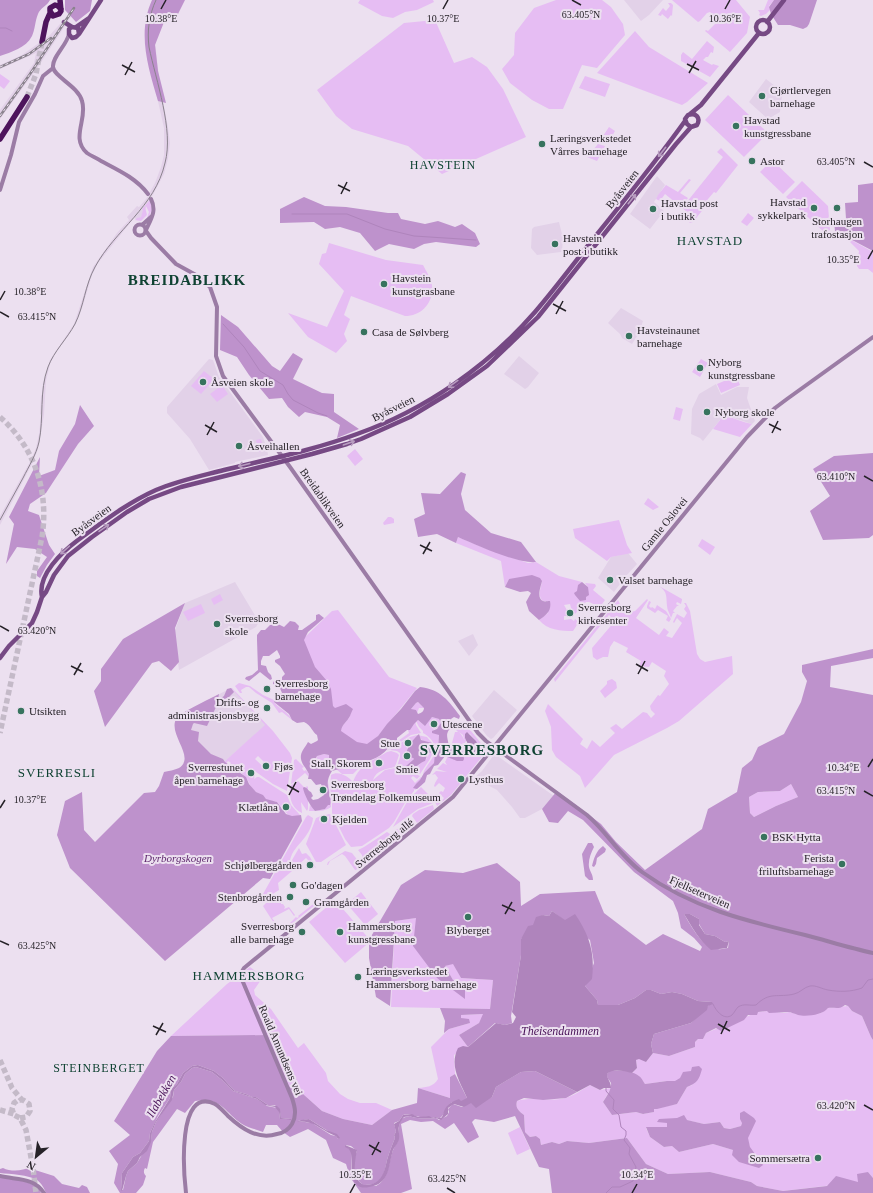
<svg xmlns="http://www.w3.org/2000/svg" width="873" height="1193" viewBox="0 0 873 1193" font-family="Georgia,serif">
  <rect width="100%" height="100%" fill="#ece0f0"/>
  <path fill="#e2d1e8" d="M78,0h4l-44,67 -38,52v-9l34,-47 2,-10 -36,16v-4l22,-10 28,-20 19,-21z
    M624,0h39l-14,15 -8,6z
    M152,14l8,73 8,40 2,16 -2,16 -4,15 -23,43 -5,2 -2,-1 -36,45 -6,12 -9,30 -8,20 -20,29 -5,10 -4,17 -2,34 -6,34 -6,15 -32,61v-9l31,-56 5,-12 3,-14 2,-19 -1,-1 1,-18 1,-2 1,-11 7,-23 24,-36 19,-57 24,-34 12,-13 -2,-3 10,-11 2,1 7,-8 9,-16 6,-16 3,-12v-27l-18,-80z
    M766,79l9,7 3,10h4l-2,16 -12,7 -19,-17z
    M657,176l8,9 -11,17 10,9 -14,18 -20,-15z
    M559,222l4,16 -1,13 -1,1 -24,3 -6,-7 1,-19 2,-2z
    M621,308l22,13 -4,12 -7,11 -10,-6 -2,-4 -12,-11z
    M519,356l20,17 -11,14 -3,2 -21,-15z
    M209,359l4,1 6,17 44,60 4,12 1,6 -33,7v1l-26,7 -19,-31 -23,-26v-6z
    M716,384l5,11 16,-8h12l-2,11 8,23 -3,3 -28,-9 -21,26 -3,-3 -9,-4 1,-25 7,-15z
    M628,553l9,11 -11,12 -12,16 -16,-14 13,-21z
    M235,582l24,40 -3,5 -77,43 -5,-37 11,-30z
    M473,634l5,11 -9,11 -11,-15z
    M231,688l35,37 -43,38 -22,-16 -23,-29 5,-5z
    M494,690l23,20 -24,28 -2,1 -4,-3 -15,-20z
    M496,755l58,41 -12,13 -17,9h-5l-8,-11 -15,-17 -23,-12 8,-7 11,-15z"/>
  <path fill="#e6bdf3" fill-rule="evenodd" d="M360,0h73l1,2 -17,8 -12,2 -12,6 -11,-2 -24,-13z
    M556,0h46l9,7 12,17 2,11 -28,33 -15,-3 -19,44h-14l-17,-9 -22,-17 -8,-14 12,-14 1,-22 19,-25z
    M672,0h64l14,17 -3,16 -17,19 -25,-21 1,-1 2,1 8,-8 -2,-3 2,-3 -6,-5 -3,1 -7,8 -2,1z
    M768,0h6l-5,6 1,4 -4,4 -5,2 -2,-1 1,-2 -2,-3h6z
    M668,3h3l2,2 -1,11 -1,-1 -3,4 -6,-5 -1,2 -3,-1 5,-7 3,3 4,-5z
    M435,20l19,43 18,-6 15,10 16,22 23,48 -84,37 -34,-28 -56,-17 -16,-13 -19,-26 87,-67z
    M635,31l14,16 59,36 -21,19 -5,3 -85,-32z
    M707,41l7,6 -1,6 -2,-1 -3,5h-2l-3,3 9,5 1,-1 6,2 -9,11 -29,-16v-6l2,-3 9,7z
    M0,74l10,7 -6,8 -4,-3z
    M585,76l25,8 -5,13 -26,-9z
    M728,95l40,38 -24,24 -39,-37z
    M609,127l6,4 -8,13 -8,-2z
    M598,144l7,2 -8,15 -10,-4z
    M721,148l17,17 -22,28 -2,-1 -11,13 2,2 -12,15 -4,1 5,-6 -12,-9 41,-51 -6,-5z
    M772,160l23,22 -12,12 -23,-22z
    M689,179l2,1 -11,13 8,5 -7,9 -16,-13 -5,7 -4,-2 2,-4 8,-10 12,7z
    M802,181l26,25 2,24 -3,2h-3l-38,-35z
    M150,200l2,9 -3,8 -2,1 2,-6 -3,-6 -1,1 2,8 -6,6 -6,-1 2,-2 4,-1 2,-7 -1,-1z
    M748,213l6,5 -7,8 -6,-4z
    M835,231l38,21v21l-5,-4h-9l-2,-3 2,-15 -9,-9 -15,-8z
    M329,243l57,17 37,5c3,6 8,13 9,20 2,18 -11,31 -27,31l-54,-20 -7,19 6,4 -6,15 3,7 -11,12 -28,-16 -20,-24 39,14 17,-36 -25,-27 3,-10 4,-1z
    M701,359l7,4 -8,14 -8,-5z
    M204,371l10,8 -13,15 -10,-8z
    M736,376l4,9 -19,8 -4,-9z
    M222,385l6,9 -11,8 -7,-8z
    M676,407l7,2 -3,12 -7,-2z
    M724,415c10,3 18,7 28,9l-12,13 -27,-8z
    M261,439l3,12 -5,1 -3,-12z
    M355,449l8,10 -8,7 -8,-10z
    M648,498l11,9 -6,3 -9,-6z
    M388,517h3l3,2v4l-10,2 -1,-2z
    M619,520l8,25 5,8 -21,4 -4,4 -32,-23 -2,-9z
    M458,537l29,12 41,14 8,-1 23,14 23,6 -1,3 5,12 2,-10 -3,-4 10,1 1,2 -3,4 12,10 -5,7 -11,-5h-3l-11,12 -2,-2h-1l-2,-8 -6,1 4,7 -1,4h-3v4l7,-1 3,2 1,-2 4,3 -6,9c-12,0 -26,-1 -34,-11l9,-7 -1,-12h-4c-6,-5 -2,-13 -1,-20l-33,-2 -4,8 -4,-26 -45,-18z
    M702,539l13,8 -5,8 -12,-9z
    M659,586l23,13v1l-1,4 -4,-2 -1,2 3,2h-2l-4,5 2,2h-2l-2,5c-1,-4 -4,-8 -4,-12 -1,-9 1,-14 -8,-20z
    M220,594l3,6 -9,5 -3,-6z
    M647,599l1,1 -12,18 23,17 5,-7 5,4 -3,4 6,2 10,-15 -5,-5 -3,5 -1,-1 4,-8 7,4 3,-5 -3,-4 2,-3 -2,-3h2l4,8 7,43 3,5 5,3 27,-6 1,18 -54,47 -12,7 -53,27 -29,33 -5,-12 -24,-19 -4,-7 -1,-23 -6,-16 3,-7 35,35 -3,5 7,5 5,-9 8,7 15,-14 -5,-5 6,-4 6,5 21,-17 4,1 4,5 4,-4 -4,-4 -1,-4 8,-11 2,1 9,-12 -5,-8 2,-5 -14,-9 -3,5 -10,-1 2,-5 -15,-9 2,-4 -14,-7 -4,6 -2,10h-5l-6,3 -4,-3 -1,-9 23,-27 -6,-6 -54,67 -1,-3 64,-79 2,4 11,8 4,-1z
    M649,601l2,1 -2,4 2,2 1,-1 3,2 2,-4 9,6 5,8 -2,3 -3,-2 2,-4 -10,-6 -3,3 -8,-5v-2z
    M201,604l4,9 -17,8 -5,-9z
    M338,610l51,67 28,11 -38,47 -11,11 -11,-1 -19,-14 11,-13 3,-9h-18l-12,-31 -10,-15 -9,-24 29,-28z
    M612,679l4,3 1,6 -12,10 -5,-7 7,-7v-3z
    M239,683l11,3 13,9 11,5v2c5,7 14,9 18,18l-10,-8 -3,1 -7,-10 -16,-10 -7,-6h-3l-5,3 1,3h-2l-5,-7z
    M231,688h1l41,43 17,22 2,5 -5,33 -14,-7 -21,-15 -1,3 -2,-2 -3,3 6,5 3,-2 -3,-4 3,3 -1,4 3,-2h2l28,18 4,10 9,10c-12,6 -15,-5 -22,-12 -3,-3 -8,-1 -12,-4 -3,-3 -6,-5 -10,-7 -7,-6 -6,-10 -11,-15 -3,-5 -10,-8 -16,-11l2,-3 -3,-2 -2,3 -2,-2 41,-37zM258,756l12,12 -2,3 -13,-12z
    M418,702l6,6h-5l-2,5 -6,-4 5,-6z
    M432,717l7,2 2,4 -2,4 -6,3 6,5 -1,14 -4,14 -11,11c1,-5 5,-9 8,-14 8,-11 3,-21 -8,-27v-2l-4,-4 -3,-6 2,-1 6,5z
    M415,720l1,5 5,8 -10,2 -24,16 10,-11 1,1 11,-8 -1,-3z
    M460,724l11,7 14,17v5l-34,42 -14,11 -3,-6h2l4,3 4,-5 -5,-5 2,-2 2,1 2,-4 -6,-5 -4,4 -1,-1 1,-3 3,-5 -3,-4 -3,1 4,-4 11,1 -10,-3 6,-6 4,2 -2,-3 5,-10 1,-6 6,1v-2l-5,-2 3,-11h3l-2,-2zM459,732l4,3 2,7 2,-1 -2,-3 1,-5 4,1 8,10 -9,11 -1,-2 -2,1c1,-8 -1,-16 -7,-22z
    M417,735l10,2 5,6 -9,-2 -3,-3 -7,4 -6,6 1,5 6,6 -8,7 3,4 5,-1 2,-3 3,-1 1,-2 6,-4 4,-7h3l-3,7 -10,15c-8,-3 -16,-1 -22,-5 -2,-5 3,-10 2,-16l-3,-2 -7,-1 20,-13z
    M391,751l6,2 2,2 -4,12c-8,2 -19,3 -22,13l12,-10 10,-2c8,7 16,3 25,8l-3,3 -4,-3 -2,2 4,5 6,-6 3,4 -2,4 -7,5 -1,-1v2l-8,10 -12,21 -5,6 -27,18 -11,1 -6,-8 -13,-26v-14l-2,-11 1,-13c7,-5 17,1 22,7 6,-17 19,-21 34,-30z
    M324,754l5,1v13l-10,1c-5,-5 -3,-8 -2,-13z
    M296,759l8,8 -2,1 2,3 2,-1 4,5 -2,1 -3,-3 -12,10 -2,1 3,-24z
    M347,764l12,1 1,2 -7,7h-11l-6,-5 2,-3z
    M298,781l7,7 2,-2 1,1v22l-1,2 -6,-9 1,11c-11,-5 -13,-16 -12,-27z
    M328,782l3,19v6c-7,5 -15,4 -22,4l1,-6 5,6 10,-2c7,-10 0,-17 3,-27z
    M791,784l7,13 -22,9 -22,11 -4,-4 -1,-16 9,-5 22,-1z
    M421,787l10,10 2,6 -15,6 -25,18 15,-27z
    M433,805l1,4 -17,14 -5,-7 1,-2 6,-4z
    M329,814l2,1 15,30 -25,17h-5l-10,-18 10,-26 5,-2 1,2 -3,1 1,3 9,-3v-3l-6,2v-2z
    M308,815l5,3c-2,21 -22,28 -23,44 0,3 1,7 2,9l-14,12 1,7 -11,7 -5,-3 43,-77z
    M406,819h3l5,6 -53,43 -6,2 -10,-14 -3,-2 -12,7 -2,4h-1l1,-3 17,-11 7,2 7,9h3v-7l-4,-5 6,-3 23,-15 6,4 2,-1 2,2 2,-2 -3,-6h2l4,4 8,-7 -3,-4 -3,3 -2,-2z
    M299,848l3,6 4,-1 4,4 6,11 -10,-10 -10,9 2,4 -4,-1 -2,-10z
    M361,892l17,22 -13,11 -18,-21z
    M274,895l1,3 3,-2 3,6v2h2l2,3 -1,2 5,-2 6,8 -1,1 -5,-7 -17,9 9,12 6,-4 -5,6 -3,-1 -16,-25z
    M335,900l36,41 -26,22 -36,-41z
    M317,901l2,1 -29,23 -1,-1 7,-7 1,1 2,-1 -1,-1z
    M416,918l21,60 28,10 -12,-8 -8,-14 8,-3 8,15 32,2 -3,29 -99,-2 4,-86z
    M250,967l13,10 -9,13 1,5 16,14 27,39 6,-5 22,30 2,8 12,13 8,5 12,4h16l16,7 -20,15 -29,-6 -21,-8 -19,-17 -15,-8 -22,-51 -95,1 56,-52z
    M848,1006l4,5 10,5 9,21 2,3v138l-5,-6 -10,10 -75,9 -26,-5 -6,-4 -41,-10 -42,2 -22,-10 -19,-26 -38,5 -22,-2 -8,3 -7,-2 -11,3 -1,-6 -4,-3 -6,1 -5,-5 -1,-17c-5,-4 -9,-7 -7,-14 14,-5 32,1 48,-3 7,-1 18,-9 25,-13l10,5 11,-2 -8,14 9,13 24,-3 7,2 11,-2v-4l23,-4 10,-17 5,-2 -1,-14 -16,11 -8,-1 -22,3 -6,-8 -7,-3 5,-5 -1,-8 3,-2 7,4 7,-9 16,3 26,-9v-5l3,-3h5l3,-6 52,-21 9,-1 17,2 5,-1 11,3 21,-2 7,-5zM677,1118l27,6 16,-2 4,6 6,1 11,-3 1,-3 8,24 -17,3 -20,-6 -34,8 -7,-6 -8,1 -14,-10 -4,-9 21,-1 1,-4z
    M484,1014l-5,9 -20,12 9,12h-3l-11,8 1,19 -5,3v21l-32,-10c9,-1 15,-1 20,-9l-7,-32 18,-18 21,-6 -9,-5 -1,-3z
    M520,1127l10,22 -13,6 -9,-22z"/>
  <path fill="#be92cc" fill-rule="evenodd" d="M0,0h50c-3,6 -10,8 -12,14 -3,7 -3,16 -6,22 -6,12 -21,16 -32,20z
    M65,0h27l-2,11 -14,11 -11,-12z
    M152,0h33l-8,16 -9,-4 -13,33 3,26 8,32 -8,-2c-10,-34 -21,-68 -6,-101z
    M774,0h43l-8,24 -2,3 -4,2 -13,-4h-12l-7,-11 -2,-7z
    M873,183v68l-38,-20 -1,-10 12,-2 -1,-16 13,-1v-17z
    M304,197l21,9 21,1 42,6h10l3,6 24,5 13,-3 17,6 7,-3 13,9 5,11 -4,3 -40,-5 -12,2 -10,5 -25,-5 -14,7 -15,-18 -20,-6 -15,2 -11,-7 -34,1v-14z
    M221,315l17,12 34,39 8,5 13,-18 10,6 -10,20 29,14 12,1v18l25,17 -22,9 3,-13 -13,-8 -22,-5 -6,5 -11,-10 -6,-9 -13,1 -20,-24 -12,-18 -17,-7z
    M80,405l14,21 -16,18 -32,49 -16,11 -2,7 11,4 10,30 6,9 -8,11 -7,13 -3,-2v-5l10,-14 -12,-8 -18,-2 -11,17 8,-40 -5,-7 31,-60 -1,19 16,-6 4,-19 16,-27z
    M873,453v82l-4,3 -46,2 -13,-29 20,-15 -17,-27 21,-13z
    M461,472l5,2 -5,20 4,16 26,23 30,9 15,20c-18,2 -60,-17 -78,-25l-2,6 -19,-9 -19,3 -4,-18 11,-5 -4,-21 19,1z
    M532,575l8,3 2,3c-1,5 -6,17 1,20 2,1 4,0 7,0 2,10 -4,14 -11,19l-10,-9 -3,-9 5,-9 -3,-2 -8,1 -15,-5 4,-8z
    M582,582l6,5 1,8 -3,2v3l-6,1 -5,-6 -1,-2 3,-2 1,-6z
    M185,603l-10,25 4,34 -8,9 -12,-10 -7,2 -47,64 -11,-36 7,-10v-12l22,-30z
    M319,614l5,4 -16,14 -4,8 11,27 12,14 4,8 2,17 2,2 11,-4 7,5c-1,2 -2,4 -3,7 -3,6 -8,8 -9,15l16,11 10,2 11,-8 9,-12 14,-15 14,-18 5,-4c20,2 29,14 40,29l-1,3 -5,-2 -3,2 1,7c-8,9 -4,10 -3,22l14,4 1,7 -1,2h-6l-12,-5 -7,9 -4,1 -4,8 -3,1 -2,7 -8,7 -4,-1 3,-4 4,-4 4,-7 10,-10 1,-9 3,-5 1,-14 -7,-2v-2l5,-2 4,-6 -2,-4 -7,-2 -7,9 -7,-6 -4,4 -4,6h-3l-10,8v5l-7,2c-6,12 -23,18 -35,17l-5,5 -4,-1 -5,1 -2,2 -7,2c-10,15 1,22 -2,34h-2l-3,4 -10,2c-5,-5 -11,-17 -12,-23l1,-1c4,1 4,4 7,5l2,4 -2,2 2,2 5,-1 6,-4v-2l-3,-9 -5,1 -5,-6h-3l1,-5c-2,-3 -3,-6 -5,-8 -7,-11 -1,-15 4,-24l3,2 6,-3 1,-1 -1,-5c-5,-3 -5,-9 -13,-13l-7,1 -5,-3 -3,-6 -15,-12 1,-5 7,-4 -3,-7 -6,-2v-2l4,-3 5,3v-5l3,-3 -5,-8 -5,-4v-2l5,-2v-2l-3,-6 -8,6h-6l-2,5v4l5,1 2,6 3,3 1,4 -2,1 -10,-8 -11,9 -4,-2 1,-2 6,-2 6,-5 -1,-30v-5l4,-5h4l5,-5h1l5,-2 8,4 6,-6 5,1 4,4 -1,4h4l14,-10v-5zM418,702l6,6c0,3 -2,5 -6,6l-2,-4 -5,-1 5,-6zM324,754l5,1v13l-10,1 -4,-5 1,-2 -1,-2 2,-4z
    M873,649v9l-42,8 -1,21 43,8v345l-2,-3 -9,-21 -10,-5 -4,-5 -3,-1c-6,5 -10,2 -17,3 -5,7 -22,9 -30,7 -3,-1 -7,-3 -10,-3 -6,0 -12,1 -19,1l-2,-2 -9,1 -1,3h-9l-4,5 -23,11 -5,-3 -10,5 -3,6h-5l-3,3v5l-26,9 -16,-3 -2,-9 3,-10 37,-11 21,-21 -14,-1 -16,-7 -10,-2 -11,2 -10,-4h-5l-11,8 -17,7h-20l-1,-5 -12,-14 9,-23 -4,-23 -38,-29 -3,5 -6,-1 -22,24v16l-10,61 1,7 -7,2 -10,-2 -27,24 -9,-12 20,-12 4,-9 -22,1v3l8,1 1,4 -21,6 -5,4 1,-12 -5,-13 50,1 3,-29 -32,-2 -8,-14 -8,2 8,14 12,7v12l-28,-21 -24,-32 3,-28 -21,3 -5,85 -14,-9 -7,-39v-18l32,-55 24,-15 38,3 34,-10 23,19 1,24 19,-12 55,-3 9,22 42,32 17,-11 37,17 2,-4 -8,-9 -13,-10 -3,-15 -5,-12 -39,-29 -51,-52 -15,-9 -10,12 -9,-1 -7,-13 15,-18 44,33 15,18 29,28 57,-41 6,-20 29,-17 5,-24 10,-8 6,-13 26,-13 17,-32 6,-21 -5,-9v-7zM791,784l7,13 -22,9 -22,11 -4,-4 -1,-16 9,-5 22,-1zM684,914h6l9,5v5l6,10 10,2 10,6 4,-1 -1,7c-4,0 -6,2 -10,1 -15,0 -27,-23 -34,-35z
    M231,688l3,4 -5,5 -9,4 1,-3 3,-2 3,-7z
    M219,694l-2,11 -10,21 -13,-3 -1,1 -2,6 8,2 -1,9 13,13 12,5 2,3 21,15 3,7 7,8 7,3 3,4 11,3 9,12 6,2 9,-1 1,6 -32,58 -7,-1 -98,83 -95,-93 -13,-33 8,-34 17,-9 2,38 11,12 49,-49 11,-1 4,-6 5,-14c4,-1 11,-2 15,-4 17,-11 -11,-33 -3,-49 5,-7 34,-20 43,-25z
    M419,734l2,6 11,3 2,9 -6,1 -3,8c-7,2 -11,11 -19,8v-3l8,-7 -1,-1 -3,-1c-1,-1 -3,-6 -3,-6 0,-4 9,-15 12,-17z
    M588,843h4l2,4c-3,6 -6,13 -5,20 1,5 4,7 4,13h-4l-4,-4 -3,-22z
    M603,846l3,3 -1,3 -8,6 -1,6 -2,3 -2,-1c2,-8 4,-15 11,-20z
    M266,1035l22,51 15,8 19,17 21,8 29,6 20,-15 25,-7 1,-15 32,10v-21l5,-3 12,24 4,5 21,-6 4,-10 13,-8 12,-7 14,-1 42,21 -11,6 -23,2 -19,-2 -7,3c-2,7 2,10 7,14l1,17 5,5 6,-1 4,3 1,6 11,-3 7,2 8,-3 22,2 38,-5 19,26 22,10 42,-2 41,10 6,4 26,5 44,-5 9,-10 22,6 -1,-8 11,-2 5,6v15h-321l-3,-24 -10,-2 -24,-51 -21,6 -19,-3 -3,3 7,15 -11,6 -14,-20 -9,6 -12,-8 -12,1 -11,-2 -9,4 11,65 -11,4h-40l-11,-16 -4,-13 -13,-6 -7,-18 -18,-11 -18,8 -7,-5 -6,-7h-11l-3,7c-7,-3 -15,-4 -21,-8 -19,-13 -20,-27 -47,-23l-10,12 -8,-4 -24,33 -6,27 -2,-1c-2,3 -1,6 1,8l-3,9 -7,8h-16l-6,-10 4,-19 -9,-13 21,-16 -16,-14 43,-70 14,-15zM198,1065l16,6 9,7 6,7 6,6 11,3 6,3h4l12,8h7l5,7 1,6 10,1h-11l-1,-8 -2,-3 -10,-2 -10,-7 -24,-8 -11,-11 -10,-8 -16,-5 -4,1 -7,6 -4,8 -7,8 -1,7 -17,25 -4,10 -1,8 -14,23 -9,8 -2,5 -3,14h-2l1,-17 11,-16 7,-4 9,-12 1,-8 8,-17 12,-18 1,-9 6,-5 6,-11 9,-7zM452,1102l13,4 -3,1 -9,-3 -5,5 1,3 -2,4 -8,4 -3,-2c-5,1 -21,1 -26,-2 -16,2 -9,15 -12,24 0,3 -3,5 -4,8 -6,13 -4,31 -18,38l-20,-2 -5,-11 1,-21 -7,-7 6,1 6,5c-5,11 -4,29 7,34 19,0 20,-11 23,-25 2,-7 5,-15 8,-22l-1,-3 2,-3 -2,-9 5,-2 4,-6c10,-2 9,1 17,2 5,0 8,-1 13,1l2,-1 5,1c6,-4 4,-11 12,-16zM309,1119l30,19 -1,1 -2,-3 -5,-1 -19,-12 -14,-2z
    M699,1066l3,3c-3,11 -5,14 -15,18l-10,17 -20,5h-3v3l-11,2 -7,-2 -24,3 -9,-13c3,-5 9,-13 8,-19 -2,-4 -4,-4 -4,-9l3,-3c8,-1 21,-1 29,5 2,1 4,5 6,8l22,-3h8l5,-3 3,-6 8,-1 1,-4z
    M744,1111l10,7 2,3 -8,17 2,9 13,18 -4,3 -20,-6 -7,-7 1,-5 -20,-6 -34,8 -7,-6 -8,1 -14,-10 -4,-10h21v-4l-10,-1 2,-3 18,-1 7,-3 3,5 17,4 16,-2 4,6 6,1 11,-3 1,-3 -2,-4v-6z
    M30,1167l5,3 19,6 8,8 17,4 3,-3 5,2 3,6h-44c-2,-5 -4,-9 -9,-13 -8,-5 -27,-6 -37,-7v-4l3,-1c8,4 20,3 27,-1z
    M0,1177l21,2 18,9 2,5h-41z"/>
  <path fill="#af84bc" d="M467,732l9,9 3,6 -5,6 -5,2 -1,-2 2,-5 -5,-10v-4z
    M552,911l13,9 10,-6c15,22 20,39 17,65l-7,7 12,14 1,5h20l17,-7 11,-8h5l10,4 11,-2 10,2 16,7 14,1 1,2 -5,2 -1,4 -16,13 -37,11 -3,10 2,9 -7,9 -7,-3 -3,1 1,8 -5,5c-8,-2 -19,-5 -25,1 0,5 4,8 4,14h-7l-4,2 -10,-5 -13,7 -42,-21 -14,1 -25,15 -4,10 -16,11 -5,-5 -7,4 -10,-3 -6,4v6l-7,6 -5,-2c-5,1 -21,1 -26,-2l-6,1c-10,12 -2,16 -6,25 -1,3 -4,5 -5,8 -5,17 -3,34 -24,37 -4,1 -9,1 -12,-2 -12,-11 2,-33 -12,-38v-2l12,5c-2,11 -6,29 7,35 17,0 20,-11 23,-25 2,-7 5,-15 8,-22l-1,-3 2,-3 -2,-8 5,-3 4,-6 9,-1 6,3 11,-1 4,2 2,-1 6,1c3,-3 2,-6 4,-9 3,-6 9,-8 14,-10l2,2 6,-3c-7,-16 -18,-32 -9,-50l5,-2 5,1 28,-24 9,2 8,-2 3,-6 -4,-5 9,-57v-16l7,-13 5,-1 3,-8 7,-2 6,1z
    M684,914h6l9,5v6l6,9 10,2 10,6 4,-1 -2,7 -16,2c-12,-10 -19,-23 -27,-36z
    M198,1065l16,6 9,7 6,7 6,6 11,3 6,3h4l12,8 9,1 3,3 1,9 10,1v1l-5,-1h-6l-1,-7 -4,-5 -10,-2 -8,-6 -24,-8 -11,-11 -10,-8 -16,-5 -4,1 -7,6 -4,8 -7,8 -2,10 -16,22 -4,10 -1,10 -4,9 -7,6 -3,6 -9,8 -2,5 -4,15 -1,-1 1,-17 11,-16 7,-4 9,-12 1,-8 5,-11 15,-24 1,-9 6,-5 6,-11 9,-7z
    M309,1119l17,11 11,4 3,4 -2,1 -2,-3c-13,-4 -23,-17 -39,-14l4,-2z"/>
  <g fill="none" stroke-linecap="round" stroke-linejoin="round">
    <path stroke="#af84bc" stroke-width="1" d="M0,28h6l6,3
      M292,214h55l38,15 29,7 62,4
      M223,324l21,23 16,24 23,14 5,9 5,6 25,13 9,3
      M461,756l8,-2
      M713,1004c3,7 11,17 19,11 2,-2 4,-6 6,-8 6,-4 12,-1 18,-2 14,-14 22,-7 38,-11 6,-1 10,-7 16,-8 6,-1 12,3 18,4 11,2 23,2 34,-2l6,-8 5,-1
      M606,1193l6,-6h8l13,-6 3,-14 -7,-13 1,-6 -6,-8 2,-5v-4l-5,-4 -2,-12 -6,-6 1,-9 -8,-9v-3"/>
    <path stroke="#c4bac8" stroke-width="5.5" stroke-dasharray="5.5 3" stroke-linecap="butt" d="M27,97l9,-23 6,-32
      M0,417c35,31 49,74 42,120l-42,196
      M0,1060l12,28 10,12
      M0,1110l14,4
      M20,1118l6,-1 4,-6 -1,-7 -6,-4h-5l-4,3 -2,6 2,6 6,3 6,12 7,38 3,25"/>
    <path stroke="#9b7ca5" stroke-width="4" d="M69,34c-2,11 -17,23 -16,33 1,10 25,19 29,34 6,18 -12,37 5,52 4,3 10,5 14,8 17,9 35,17 47,33
      M0,190l11,-35 8,-33 16,-28 8,-18 10,-8
      M134.5 230a5.5 5.5 0 1 1 11 0a5.5 5.5 0 1 1-11 0Z
      M142,225l10,-9
      M146,230c5,-11 11,-19 5,-31
      M146,231l5,7 25,26 20,11 14,12 7,20 -1,49 7,20 67,91 188,266 8,8 101,74c20,17 33,41 55,57 50,36 104,49 163,63 23,6 45,13 68,18
      M0,1176c16,4 34,1 44,17
      M186,1193c-2,-17 -10,-108 29,-89 5,3 9,8 13,12 14,13 30,24 49,18 6,-1 12,-5 15,-10 5,-9 3,-17 0,-26l-52,-123 4,-7 209,-171 294,-360 28,-29 12,-9 86,-62"/>
    <path stroke="#764984" stroke-width="4.5" d="M756 27a7 7 0 1 1 14 0a7 7 0 1 1-14 0Z
      M64,22l8,5 6,1 1,6 -3,3 -4,1 -3,-4v-5l3,-2
      M767,22l17,-22
      M76,27l13,-9
      M79,34l22,-34
      M690,114l11,-9 58,-72
      M42,597c-5,-22 20,-45 36,-57 25,-18 49,-37 78,-50 21,-9 45,-14 68,-20 45,-11 90,-20 133,-36 68,-24 131,-68 178,-122 19,-22 37,-46 55,-69 32,-40 65,-80 95,-122
      M0,658l9,-12 23,-23 5,-11 5,-15 4,-5 8,-17 14,-19 24,-19 35,-25 22,-13 32,-12 131,-33 35,-10 14,-5 49,-22 38,-23 39,-28 51,-49 138,-173 15,-17 6,-2c4,-7 -1,-13 -9,-10l-3,4 2,5 4,3"/>
    <path stroke="#4e145d" stroke-width="5.5" d="M60,0l1,11 -2,3 -6,2 -3,-5v-3l5,-3 3,1 3,3
      M42,42l4,-20 4,-9
      M0,139l27,-42"/>
    <path stroke="#8a828d" stroke-width="1" d="M0,520c8,-14 15,-28 23,-42 6,-12 13,-23 16,-36 5,-24 0,-51 9,-75 6,-16 19,-28 27,-43 9,-18 10,-39 20,-57 20,-37 60,-60 70,-104 9,-33 -9,-82 -16,-116 -2,-16 0,-32 7,-47"/>
    <defs>
      <path id="rail" d="M0,67l29,-13 22,-16
        M0,116l30,-42 44,-66"/>
    </defs>
    <use href="#rail" stroke="#8a828d" stroke-width="2.5"/>
    <use href="#rail" stroke="#ece0f0" stroke-width="1" stroke-dasharray="3" stroke-linecap="butt"/>
  </g>
  <defs><path id="oneway-shaft" d="M-6 0H5M1.5-3L5.5 0L1.5 3" fill="none" stroke-width="1.6" stroke-linecap="round" stroke-linejoin="round"/></defs>
  <g stroke="#b79cbf">
    <use href="#oneway-shaft" transform="translate(662 152) rotate(128)"/>
    <use href="#oneway-shaft" transform="translate(632 199) rotate(-51)"/>
    <use href="#oneway-shaft" transform="translate(453 384) rotate(144)"/>
    <use href="#oneway-shaft" transform="translate(349 443) rotate(-19)"/>
    <use href="#oneway-shaft" transform="translate(244 465) rotate(166)"/>
    <use href="#oneway-shaft" transform="translate(104 528) rotate(-35)"/>
    <use href="#oneway-shaft" transform="translate(65 550) rotate(138)"/>
  </g>
  <path fill="none" stroke="#262228" stroke-width="1.5" d="M572,0l9,5M161,9l5,-9M443,9l5,-9M725,9l5,-9M687,64l12,6M122,65l13,7M689,73l7,-12M125,75l7,-13M864,162l9,5M338,185l12,6M341,194l6,-12M868,259l5,-9M0,300l5,-9M553,304l13,7M0,312l9,5M556,314l7,-13M769,424l12,6M205,425l12,7M772,433l6,-12M207,435l7,-13M864,476l9,5M420,545l12,6M423,554l7,-12M0,626l9,5M636,664l12,7M71,666l12,6M638,674l7,-13M74,675l7,-12M868,767l5,-8M287,785l12,7M864,791l9,5M289,795l7,-13M0,808l5,-8M502,905l13,6M505,914l7,-12M0,941l9,4M718,1024l12,7M153,1026l13,6M721,1034l6,-13M156,1035l7,-12M864,1105l9,5M369,1145l12,7M372,1155l7,-13M447,1188l8,5M350,1193l5,-9M632,1193l5,-9"/>
  <g fill="#37735e" stroke="#ece0f0" stroke-width="1.5">
    <circle cx="762" cy="96" r="4"/>
    <circle cx="736" cy="126" r="4"/>
    <circle cx="542" cy="144" r="4"/>
    <circle cx="752" cy="161" r="4"/>
    <circle cx="814" cy="208" r="4"/>
    <circle cx="837" cy="208" r="4"/>
    <circle cx="653" cy="209" r="4"/>
    <circle cx="555" cy="244" r="4"/>
    <circle cx="384" cy="284" r="4"/>
    <circle cx="364" cy="332" r="4"/>
    <circle cx="629" cy="336" r="4"/>
    <circle cx="700" cy="368" r="4"/>
    <circle cx="203" cy="382" r="4"/>
    <circle cx="707" cy="412" r="4"/>
    <circle cx="239" cy="446" r="4"/>
    <circle cx="610" cy="580" r="4"/>
    <circle cx="570" cy="613" r="4"/>
    <circle cx="217" cy="624" r="4"/>
    <circle cx="267" cy="689" r="4"/>
    <circle cx="267" cy="708" r="4"/>
    <circle cx="21" cy="711" r="4"/>
    <circle cx="434" cy="724" r="4"/>
    <circle cx="408" cy="743" r="4"/>
    <circle cx="407" cy="756" r="4"/>
    <circle cx="379" cy="763" r="4"/>
    <circle cx="266" cy="766" r="4"/>
    <circle cx="251" cy="773" r="4"/>
    <circle cx="461" cy="779" r="4"/>
    <circle cx="323" cy="790" r="4"/>
    <circle cx="286" cy="807" r="4"/>
    <circle cx="324" cy="819" r="4"/>
    <circle cx="764" cy="837" r="4"/>
    <circle cx="842" cy="864" r="4"/>
    <circle cx="310" cy="865" r="4"/>
    <circle cx="293" cy="885" r="4"/>
    <circle cx="290" cy="897" r="4"/>
    <circle cx="306" cy="902" r="4"/>
    <circle cx="468" cy="917" r="4"/>
    <circle cx="302" cy="932" r="4"/>
    <circle cx="340" cy="932" r="4"/>
    <circle cx="358" cy="977" r="4"/>
    <circle cx="818" cy="1158" r="4"/>
  </g>
  <g text-anchor="middle" stroke-width="4" stroke-linejoin="round" paint-order="stroke">
    <g font-size="11" fill="#262228" stroke="#ece0f0" text-anchor="start">
      <text x="770" y="94">Gjørtlervegen<tspan x="770" dy="13">barnehage</tspan></text>
      <text x="744" y="124">Havstad<tspan x="744" dy="13">kunstgressbane</tspan></text>
      <text x="550" y="142">Læringsverkstedet<tspan x="550" dy="13">Vårres barnehage</tspan></text>
      <text x="760" y="165">Astor</text>
      <text x="806" y="206" text-anchor="end">Havstad<tspan x="806" dy="13">sykkelpark</tspan></text>
      <text x="661" y="207">Havstad post<tspan x="661" dy="13">i butikk</tspan></text>
      <text x="837" y="225" text-anchor="middle">Storhaugen<tspan x="837" dy="13">trafostasjon</tspan></text>
      <text x="563" y="242">Havstein<tspan x="563" dy="13">post i butikk</tspan></text>
      <text x="392" y="282">Havstein<tspan x="392" dy="13">kunstgrasbane</tspan></text>
      <text x="637" y="334">Havsteinaunet<tspan x="637" dy="13">barnehage</tspan></text>
      <text x="372" y="336">Casa de Sølvberg</text>
      <text x="708" y="366">Nyborg<tspan x="708" dy="13">kunstgressbane</tspan></text>
      <text x="211" y="386">Åsveien skole</text>
      <text x="715" y="416">Nyborg skole</text>
      <text x="247" y="450">Åsveihallen</text>
      <text x="618" y="584">Valset barnehage</text>
      <text x="578" y="611">Sverresborg<tspan x="578" dy="13">kirkesenter</tspan></text>
      <text x="225" y="622">Sverresborg<tspan x="225" dy="13">skole</tspan></text>
      <text x="275" y="687">Sverresborg<tspan x="275" dy="13">barnehage</tspan></text>
      <text x="259" y="706" text-anchor="end">Drifts- og<tspan x="259" dy="13">administrasjonsbygg</tspan></text>
      <text x="29" y="715">Utsikten</text>
      <text x="442" y="728">Utescene</text>
      <text x="400" y="747" text-anchor="end">Stue</text>
      <text x="371" y="767" text-anchor="end">Stall, Skorem</text>
      <text x="274" y="770">Fjøs</text>
      <text x="243" y="771" text-anchor="end">Sverrestunet<tspan x="243" dy="13">åpen barnehage</tspan></text>
      <text x="407" y="773" text-anchor="middle">Smie</text>
      <text x="469" y="783">Lysthus</text>
      <text x="331" y="788">Sverresborg<tspan x="331" dy="13">Trøndelag Folkemuseum</tspan></text>
      <text x="278" y="811" text-anchor="end">Klætlåna</text>
      <text x="332" y="823">Kjelden</text>
      <text x="772" y="841">BSK Hytta</text>
      <text x="834" y="862" text-anchor="end">Ferista<tspan x="834" dy="13">friluftsbarnehage</tspan></text>
      <text x="302" y="869" text-anchor="end">Schjølberggården</text>
      <text x="301" y="889">Go'dagen</text>
      <text x="282" y="901" text-anchor="end">Stenbrogården</text>
      <text x="314" y="906">Gramgården</text>
      <text x="294" y="930" text-anchor="end">Sverresborg<tspan x="294" dy="13">alle barnehage</tspan></text>
      <text x="348" y="930">Hammersborg<tspan x="348" dy="13">kunstgressbane</tspan></text>
      <text x="468" y="934" text-anchor="middle">Blyberget</text>
      <text x="366" y="975">Læringsverkstedet<tspan x="366" dy="13">Hammersborg barnehage</tspan></text>
      <text x="810" y="1162" text-anchor="end">Sommersætra</text>
    </g>
    <g font-size="11" fill="#262228" stroke="#ece0f0">
      <text transform="translate(622 189) rotate(-52)" y="4">Byåsveien</text>
      <text transform="translate(393 408) rotate(-26)" y="4">Byåsveien</text>
      <text transform="translate(323 498) rotate(55)" y="4">Breidablikveien</text>
      <text transform="translate(91 520) rotate(-36)" y="4">Byåsveien</text>
      <text transform="translate(664 524) rotate(-51)" y="4">Gamle Oslovei</text>
      <text transform="translate(384 843) rotate(-39)" y="4">Sverresborg allé</text>
      <text transform="translate(700 892) rotate(24)" y="4">Fjellseterveien</text>
      <text transform="translate(281 1050) rotate(67)" y="4">Roald Amundsens vei</text>
    </g>
    <g font-size="11" font-style="italic" fill="#5f296e" stroke="#ece0f0">
      <text x="178" y="862">Dyrborgskogen</text>
    </g>
    <g font-size="12" letter-spacing="1" fill="#0f4232" stroke="#ece0f0">
      <text x="443" y="169">HAVSTEIN</text>
      <text x="99" y="1072">STEINBERGET</text>
    </g>
    <g font-size="12" font-style="italic" fill="#481157" stroke="#ece0f0">
      <text x="560" y="1035">Theisendammen</text>
      <text transform="translate(161 1096) rotate(-60)" y="4">Ilabekken</text>
    </g>
    <g font-size="13" letter-spacing="1" fill="#0f4232" stroke="#ece0f0">
      <text x="710" y="245">HAVSTAD</text>
      <text x="57" y="777">SVERRESLI</text>
      <text x="249" y="980">HAMMERSBORG</text>
    </g>
    <g font-size="15" font-weight="bold" letter-spacing="1" fill="#0f4232" stroke="#ece0f0">
      <text x="187" y="285">BREIDABLIKK</text>
      <text x="482" y="755">SVERRESBORG</text>
    </g>
  </g>
  <g font-size="10" text-anchor="middle" fill="#262228" stroke="#ece0f0" stroke-width="4" stroke-linejoin="round" paint-order="stroke">
    <text x="581" y="18">63.405°N</text>
    <text x="161" y="22">10.38°E</text>
    <text x="443" y="22">10.37°E</text>
    <text x="725" y="22">10.36°E</text>
    <text x="836" y="165">63.405°N</text>
    <text x="843" y="263">10.35°E</text>
    <text x="30" y="295">10.38°E</text>
    <text x="37" y="320">63.415°N</text>
    <text x="836" y="480">63.410°N</text>
    <text x="37" y="634">63.420°N</text>
    <text x="843" y="771">10.34°E</text>
    <text x="836" y="794">63.415°N</text>
    <text x="30" y="803">10.37°E</text>
    <text x="37" y="949">63.425°N</text>
    <text x="836" y="1109">63.420°N</text>
    <text x="355" y="1178">10.35°E</text>
    <text x="637" y="1178">10.34°E</text>
    <text x="447" y="1182">63.425°N</text>
  </g>
  <g transform="translate(36 1157) rotate(209)" stroke="#ece0f0" stroke-width="3" paint-order="stroke">
  <path d="M0-3L7 15L0 10L-7 15Z" fill="#262228"/>
  <text y="-6" font-size="11" font-weight="bold" text-anchor="middle" fill="#262228">N</text>
  </g>
</svg>
